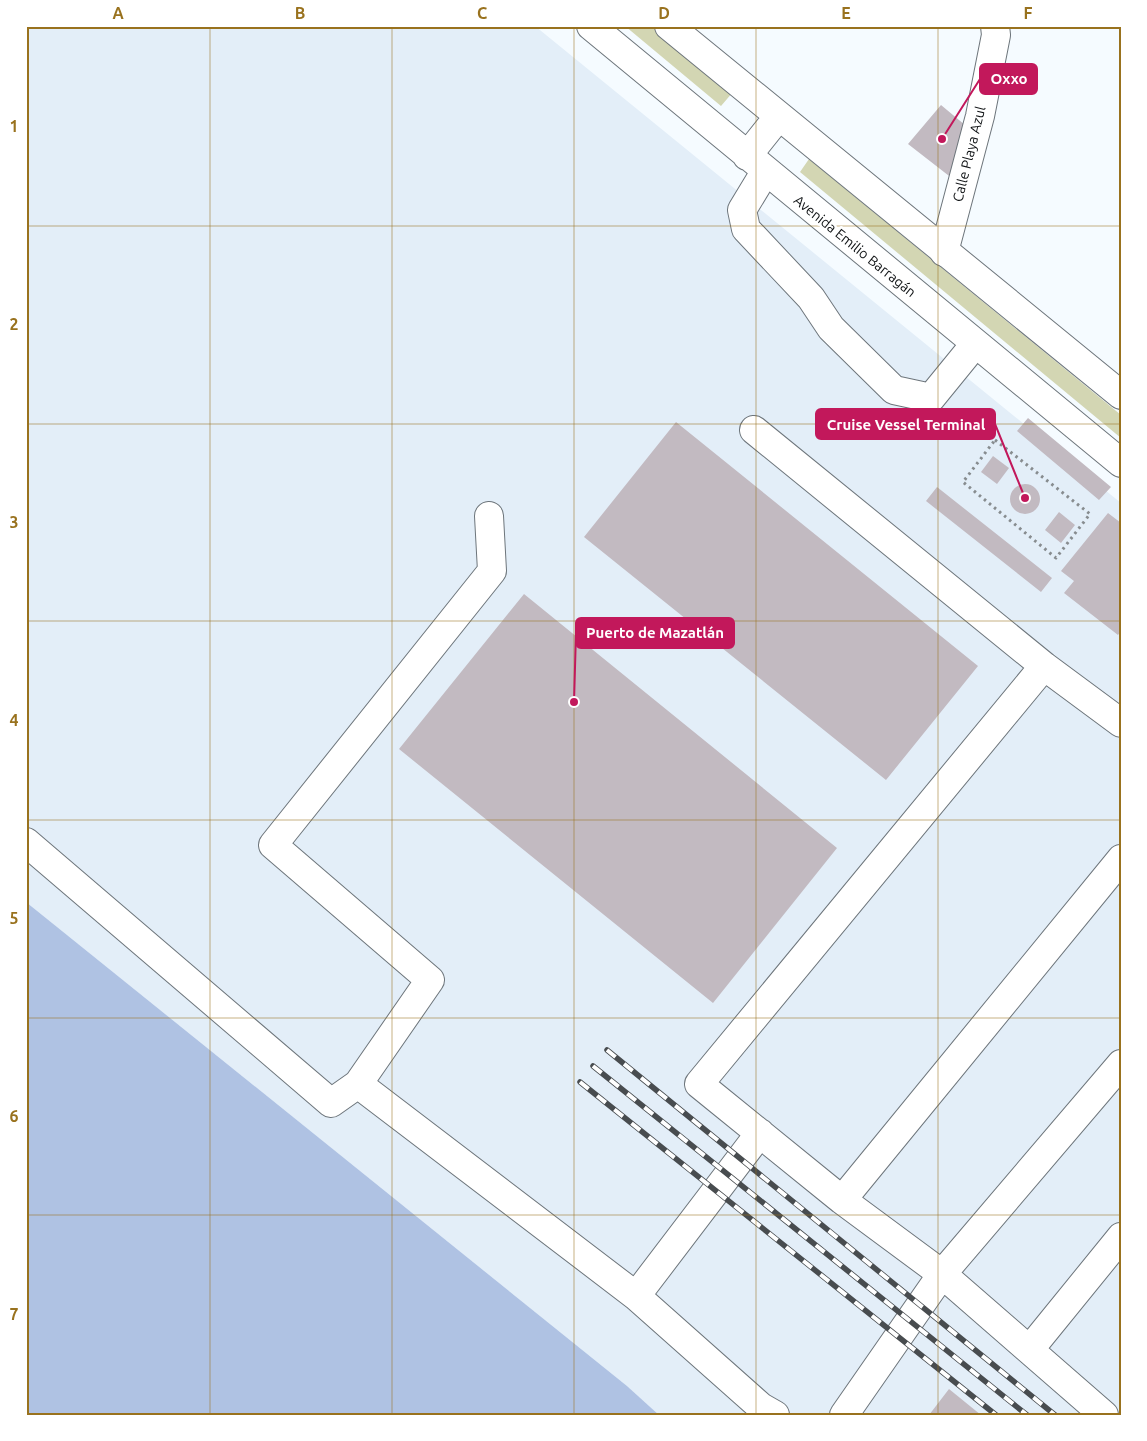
<svg xmlns="http://www.w3.org/2000/svg" width="1147" height="1441" viewBox="0 0 1147 1441" font-family="Ubuntu,sans-serif">
  <rect width="100%" height="100%" fill="#f5fbff"/>
  <path fill="#e3eef8" d="M26,26h509l586,477v912h-462l-32,-29 -601,-484z"/>
  <path fill="#d3d6b3" d="M625,26h29l79,66 -12,14z
    M809,159l312,256v23l-321,-266z"/>
  <path fill="#afc2e3" d="M26,902l601,484 32,29h-633z"/>
  <path fill="#c2bac1" d="M941,105l24,20 -12,54 -45,-35z
    M1028,418l83,69 -12,13 -82,-69z
    M676,422l302,244 -92,114 -302,-243z
    M993,456l16,12 -12,16 -16,-12z
    M1010 499a15 15 0 1 1 30 0a15 15 0 1 1-30 0Z
    M937,487l115,91 -11,14 -115,-91z
    M1059,512l16,13 -14,18 -16,-13z
    M1108,513l13,10v108l-3,4 -54,-42 10,-12 -13,-10z
    M524,594l313,254 -124,155 -314,-254z
    M949,1389l32,26h-52z"/>
  <g fill="none" stroke-linecap="round" stroke-linejoin="round">
    <defs>
      <path id="minor" d="M765,172l-23,38 4,19 65,69 20,30 63,62 37,8 44,-54
        M944,252l36,-136 16,-81 -1,-9
        M754,430l290,236
        M26,842l305,261 27,-19 278,212 125,111 14,8
        M358,1084l72,-104 -157,-135 219,-274 -3,-55
        M842,1200l279,-341
        M636,1296l124,-163
        M1030,1349l91,-112
        M844,1415l98,-141 179,-210
        M1104,1415l-162,-141 -100,-74 -143,-116 345,-418 77,57"/>
      <path id="major" d="M591,26l530,437
        M669,26l452,369
        M747,156l32,-40"/>
    </defs>
    <use href="#minor" stroke="#6d757b" stroke-width="30"/>
    <use href="#major" stroke="#6d757b" stroke-width="30"/>
    <path stroke="#878c8f" stroke-width="3" stroke-dasharray="2.5 4" stroke-linecap="butt" d="M995,440l95,74 -34,44 -93,-76z"/>
    <use href="#minor" stroke="#fff" stroke-width="28"/>
    <use href="#major" stroke="#fff" stroke-width="28"/>
    <defs>
      <path id="rail" d="M607,1050l448,365
        M593,1066l434,349
        M580,1082l416,333"/>
    </defs>
    <use href="#rail" stroke="#484c4f" stroke-width="5.5"/>
    <use href="#rail" stroke="#fff" stroke-width="4" stroke-dasharray="11" stroke-linecap="butt"/>
  </g>
  <path fill="none" stroke="#99721e" stroke-width="1" stroke-opacity="0.55" d="M210,26v1389M392,26v1389M574,26v1389M756,26v1389M938,26v1389M26,226h1095M26,424h1095M26,621h1095M26,820h1095M26,1018h1095M26,1215h1095"/>
  <g text-anchor="middle" stroke-width="5" stroke-linejoin="round" paint-order="stroke">
    <g font-size="14" fill="#0f1214" stroke="#fff">
      <text transform="translate(969 154) rotate(-76)" y="5">Calle Playa Azul</text>
      <text transform="translate(855 246) rotate(39)" y="5">Avenida Emilio Barragán</text>
    </g>
  </g>
  <path fill="none" stroke="#c2185b" stroke-width="2" d="M942 139L980 79M1025 498L995 424M574 702L576 633"/>
  <g fill="#c2185b" stroke="#fff" stroke-width="2">
    <circle cx="942" cy="139" r="5"/>
    <circle cx="1025" cy="498" r="5"/>
    <circle cx="574" cy="702" r="5"/>
  </g>
  <g fill="#c2185b" stroke="#c2185b" stroke-width="2">
    <rect x="980" y="64" width="57" height="30" rx="5"/>
    <rect x="816" y="409" width="179" height="30" rx="5"/>
    <rect x="576" y="618" width="158" height="30" rx="5"/>
  </g>
  <g font-size="15" text-anchor="middle" font-weight="bold" fill="#fff">
    <text x="1009" y="84">Oxxo</text>
    <text x="906" y="430">Cruise Vessel Terminal</text>
    <text x="655" y="638">Puerto de Mazatlán</text>
  </g>
  <rect width="1147" height="1441" fill="none" stroke="#ffffff" stroke-width="55"/>
  <rect x="28" y="28" width="1092" height="1386" fill="none" stroke="#99721e" stroke-width="2"/>
  <g font-size="16" text-anchor="middle" font-weight="bold" fill="#99721e">
    <text x="118" y="19">A</text>
    <text x="300" y="19">B</text>
    <text x="482" y="19">C</text>
    <text x="664" y="19">D</text>
    <text x="846" y="19">E</text>
    <text x="1028" y="19">F</text>
    <text x="14" y="132">1</text>
    <text x="14" y="330">2</text>
    <text x="14" y="528">3</text>
    <text x="14" y="726">4</text>
    <text x="14" y="924">5</text>
    <text x="14" y="1122">6</text>
    <text x="14" y="1320">7</text>
  </g>
</svg>
